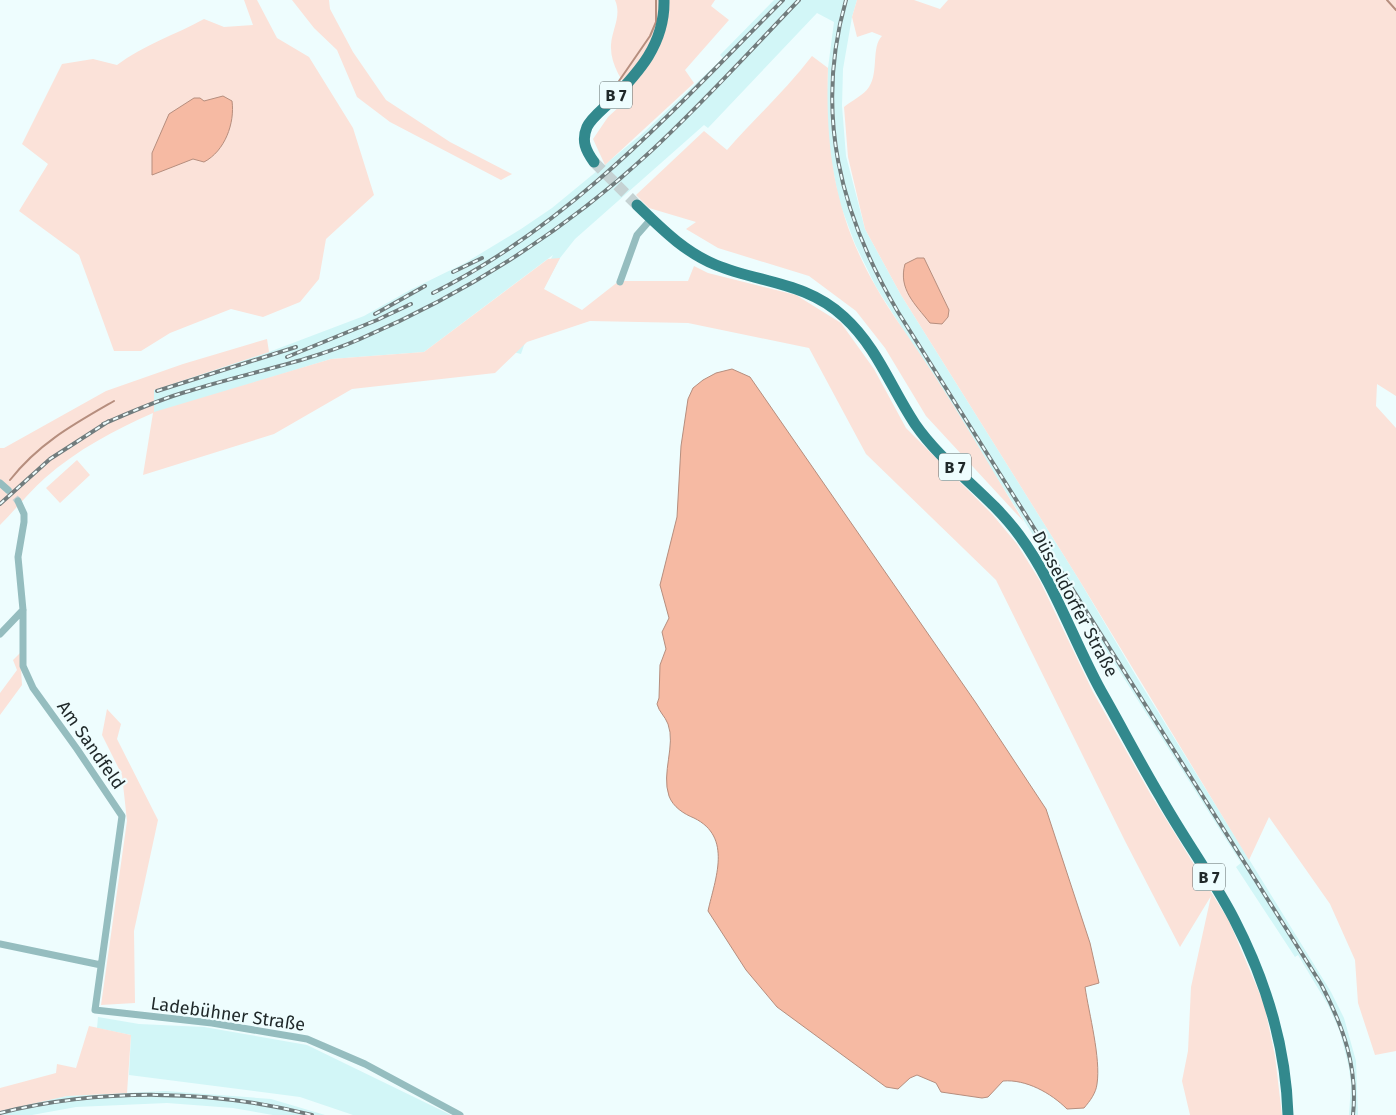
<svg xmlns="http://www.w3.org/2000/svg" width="1396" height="1115" viewBox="0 0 1396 1115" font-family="'Fira Sans',sans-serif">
  <rect width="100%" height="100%" fill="#eefdfe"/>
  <path fill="#d2f6f7" d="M774,0h83l-5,17 -9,52 -1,37 4,50 19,73 36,66 177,283 61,103 192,311 13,26 12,43 2,54h-9l2,-30 -2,-17 -9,-36 -12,-27 -30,-50 -3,2 -59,-90 5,-4 -365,-576 -21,-43 -16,-43 -9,-47 -4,-39 2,-47 6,-46 -17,-9 -109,115 -4,-3 -129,114 -15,19 -17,32 -22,64 -8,-2 23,-64 17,-33 -129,97 -93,7 -177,54v-23l115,-38 95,-36 46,-26 55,-27 56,-34 31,-21 90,-74 81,-76 -3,-3z
    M98,1017l41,7 65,3 103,18 144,70h-98l-53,-18 -171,-22 2,-40 -34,-7z
    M166,1091l105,8 54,16h-52l-40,-7 -66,-5 -91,4 -44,8h-32v-5l67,-14z"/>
  <path fill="#fbe2d9" d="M244,0h13l20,38 32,19 44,71 21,67 -48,44 -7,40 -19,23 -37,15 -32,-8 -61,24 -29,18h-27l-35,-96 -60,-44 29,-47 -26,-20 40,-80 31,-5 24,6c26,-20 58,-30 87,-46l20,8 29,-2z
    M292,0h37l1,9 23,43 33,48 64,42 62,32 -11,6 -111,-58 -33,-25 -20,-47 -23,-22z
    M615,0h100l-4,6 18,14 -44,50 9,13 -89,82 -12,-26 15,-22 24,-22c-10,-14 -22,-31 -21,-50 1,-16 11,-29 4,-45z
    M857,0h57l26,9 8,-9h448v396l-19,-12 -1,22 20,22v623l-21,4 -17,-52 -3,-43 -25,-56 -61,-87 -20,43 -171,-282 -177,-283 -36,-66 -17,-72 -4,-50c7,-6 20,-12 25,-20 10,-15 2,-40 13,-51l-10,-4 -15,5 -5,-20z
    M812,56l16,12c-3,81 7,148 48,219 14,25 31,47 46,70 36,53 68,110 102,165l-98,-106 -41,-68 -29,-37 -47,-35 -91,-28 -32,-19 10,-7 -47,-14 -13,-13 68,-64 23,19c28,-32 59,-60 85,-94z
    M560,258l-16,31 38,21 37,-29h69l6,-15 14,7 88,22 45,28 33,46 32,59 86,86 25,30 23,37 53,111 58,103 78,126 35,83 11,52 7,59h-92l-8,-34 6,-30 3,-64 20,-91 -31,51 -55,-106 -129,-261 -130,-126 -57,-106 -121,-25 -98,-2 -63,21 -32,31 -143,16 -78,45 -131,41 10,-62c-39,17 -76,37 -108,65 -16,14 -30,32 -45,47v-77h4l102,-57 77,-27 84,-25 2,13 -115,38v22l177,-53 93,-7 124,-93z
    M77,460l13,15 -30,28 -14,-15z
    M20,653l2,32 -22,30v-22l17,-23 -4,-10z
    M107,709l14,15 -4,15 41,81 -24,111 1,72 -34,2 26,-184 -5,-46 -20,-40z
    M89,1026l42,9 -4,58 -60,3 -67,15v-23l56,-15 1,-9 19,4z"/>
  <path fill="#f6baa3" stroke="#b68e7e" d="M223,96l9,5c3,22 -7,50 -28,61l-11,-3 -41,16v-22l17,-39 25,-16h6l4,3z
    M917,258h7l25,52 -1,7 -6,7 -12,-1c-15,-19 -32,-34 -25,-59z
    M732,369l18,8 226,326 70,106 44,134 9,40 -14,4c4,27 16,71 12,97 -1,9 -7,17 -13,24l-17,1c-16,-16 -41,-30 -64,-28l-15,16 -6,1 -41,-6 -5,-9 -19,-8 -7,3 -12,11 -12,-2 -109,-80 -31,-37 -38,-59c7,-32 25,-74 -14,-93 -10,-4 -21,-11 -25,-22 -8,-23 7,-51 -1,-72 -3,-8 -9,-12 -11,-20l2,-6 1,-33 6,-16 -4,-17 7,-14 -9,-33 17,-68 4,-71 7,-47 5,-11 10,-8 13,-7z"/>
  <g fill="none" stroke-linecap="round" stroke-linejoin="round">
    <path stroke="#b68e7e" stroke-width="2" d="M1387,0l9,10
      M619,81l31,-45 6,-14v-22
      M10,480c29,-37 64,-56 104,-79"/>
    <path stroke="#c5d2d3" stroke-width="7" stroke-dasharray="7 3.5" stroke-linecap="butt" d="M8,490l10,11"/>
    <path stroke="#c5d2d3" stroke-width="11" stroke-dasharray="11 5.5" stroke-linecap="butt" d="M594,162l43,43"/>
    <path stroke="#95bdbf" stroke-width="7" d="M620,282l17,-47 14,-16
      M0,483l8,7
      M18,501l6,13v8l-6,35 5,53v56l10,22 44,61 45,67 -27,194 117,13 95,16 58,25 95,51
      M0,634l23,-24
      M0,944l101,21"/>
    <path stroke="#32898d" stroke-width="11" d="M594,162c-8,-11 -13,-21 -7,-35 4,-9 16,-18 23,-25 29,-30 55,-58 54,-102
      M637,205c24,23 47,47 79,60 44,18 91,17 128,52 33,30 47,71 71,107 29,42 74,70 104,111 35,47 54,105 82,156 20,35 39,72 60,107 23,41 51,79 73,121 31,60 52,128 54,196"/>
    <defs>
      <path id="rail" d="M846,0c-32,113 -6,214 52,312l423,672c22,42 37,83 32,131
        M453,272l29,-14
        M433,293c139,-69 243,-186 350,-293
        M375,314l50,-28
        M287,357l90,-37 34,-16
        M157,391l139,-44
        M103,424c28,-12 57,-25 86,-33 57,-18 116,-28 171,-52 106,-46 206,-109 290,-187 52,-48 100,-101 149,-152
        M0,504l50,-45 59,-38
        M0,1113c101,-25 211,-24 312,2"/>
    </defs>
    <use href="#rail" stroke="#717c7d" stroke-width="4"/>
    <use href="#rail" stroke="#eefdfe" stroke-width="2" stroke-dasharray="5.5" stroke-linecap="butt"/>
  </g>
  <g text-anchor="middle" stroke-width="4.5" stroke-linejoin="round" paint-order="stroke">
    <g fill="#eefdfe" stroke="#5d6869" stroke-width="1">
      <rect x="600" y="81.5" width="32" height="27" rx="4"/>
      <rect x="939" y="453.5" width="32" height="27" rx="4"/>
      <rect x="1193" y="863.5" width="32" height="27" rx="4"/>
    </g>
    <g font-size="16" font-weight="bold" fill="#1f2829">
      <text x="616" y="101">B 7</text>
      <text x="955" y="473">B 7</text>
      <text x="1209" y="883">B 7</text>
    </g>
    <g font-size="18" fill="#1f2829" stroke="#eefdfe">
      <text transform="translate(1075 604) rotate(62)" y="6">Düsseldorfer Straße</text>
      <text transform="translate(91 745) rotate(55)" y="6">Am Sandfeld</text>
      <text transform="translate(228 1014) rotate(8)" y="6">Ladebühner Straße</text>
    </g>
  </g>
</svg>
